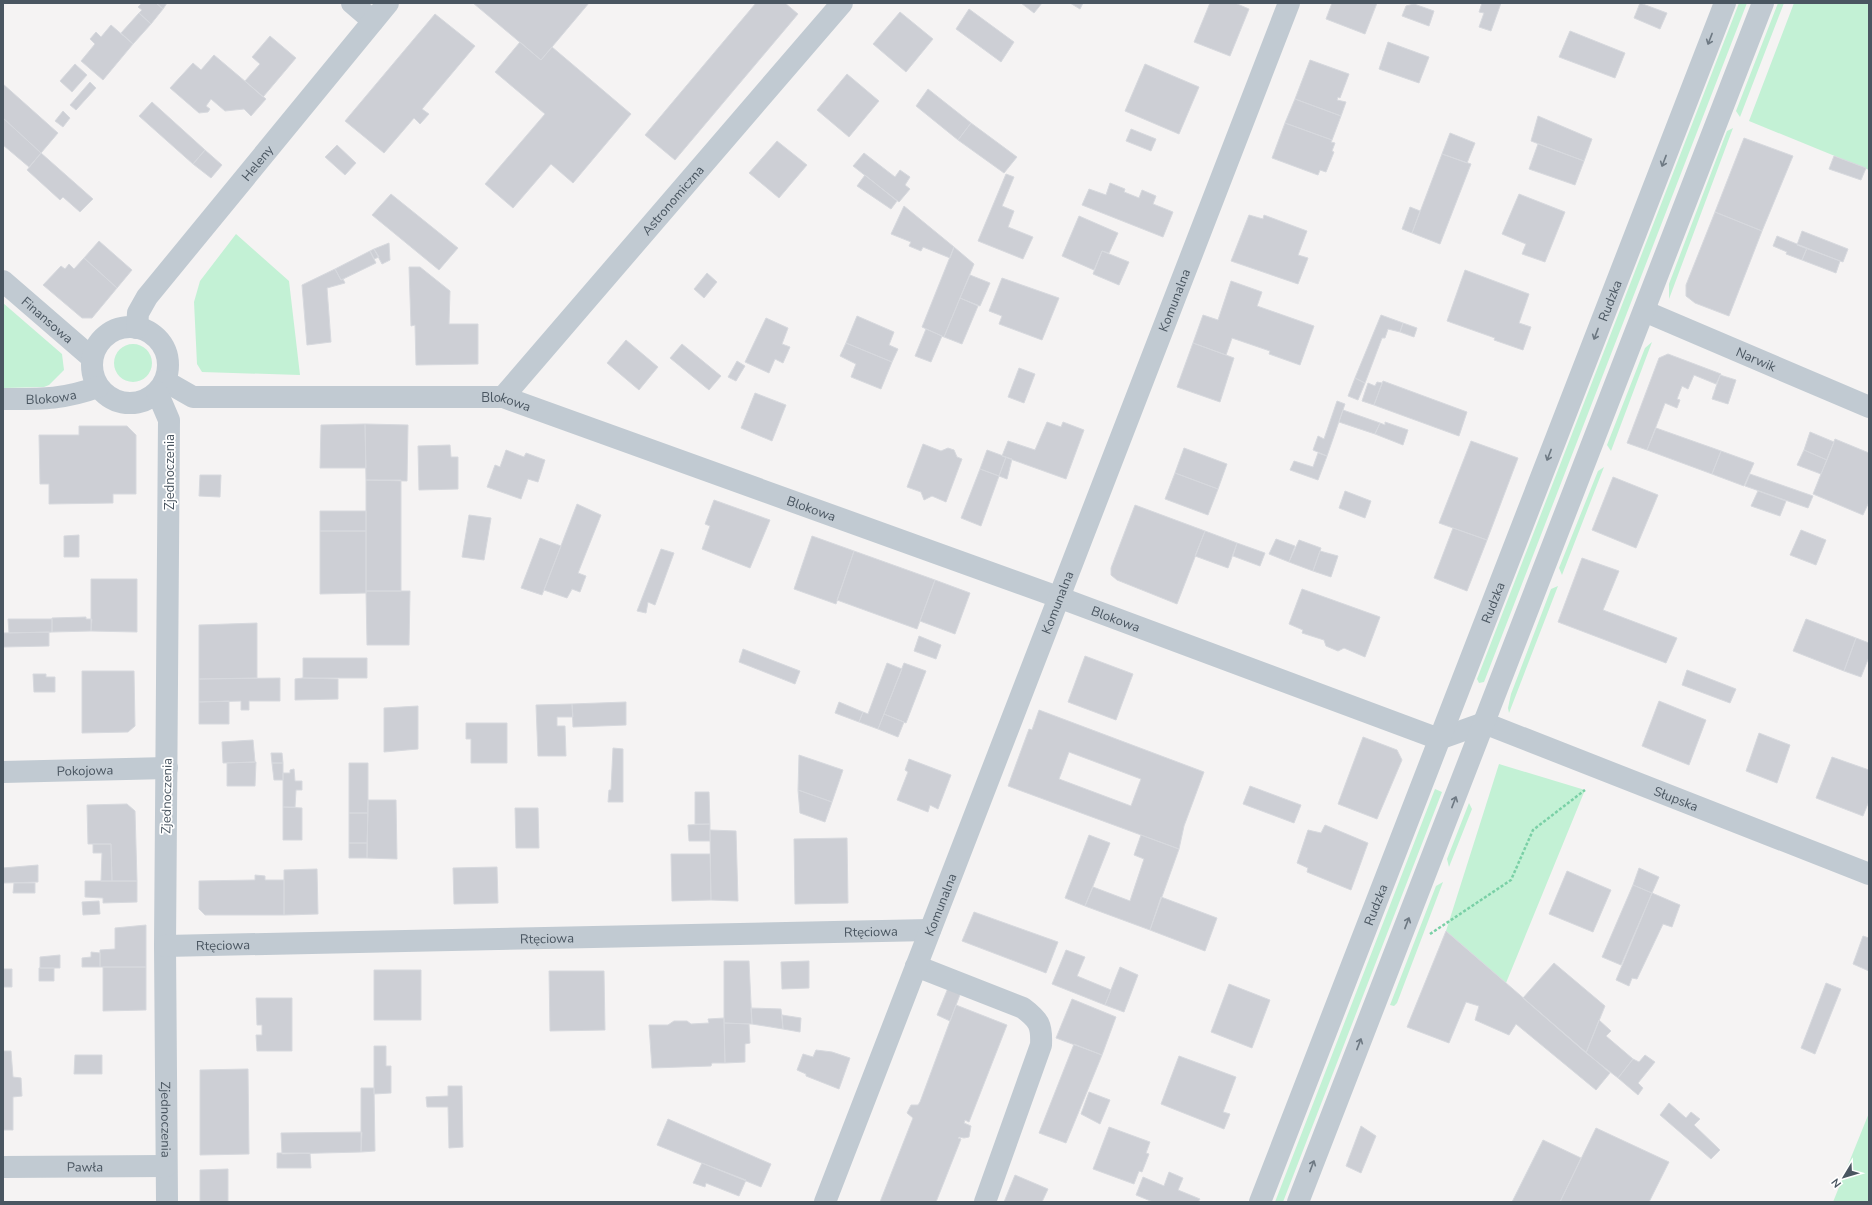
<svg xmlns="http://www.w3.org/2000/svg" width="1872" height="1205" viewBox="0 0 1872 1205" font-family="'Nunito Sans',sans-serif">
  <rect width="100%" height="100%" fill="#f5f3f3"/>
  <path fill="#c3f1d5" d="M1739,3h8l-263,679 -5,1 -2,-4z
    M1778,3h6l-44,114 -4,-6z
    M1794,3h75v167l-120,-49z
    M1733,128l-64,171v-15l58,-153z
    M236,234l53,47 11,94 -98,-3 -5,-8 -3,-62 6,-21z
    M3,303l59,51 2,16 -15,15 -5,2 -41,1z
    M1652,342l-41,109 -4,-6 38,-97z
    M114 363a19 19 0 1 1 38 0a19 19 0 1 1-38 0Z
    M1604,467l-42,108 -3,-7 39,-97z
    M1558,586l-49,127 -1,-5 3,-14 40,-105z
    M1499,764l86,26 -79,193 -60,-52z
    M1435,789l7,3 -159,410h-8z
    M1469,803l3,6 -23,58 -2,-8z
    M1443,882l-46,121 -3,3 -4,-1 46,-119z
    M1869,1113v89h-36z"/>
  <path fill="#cdcfd5" stroke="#d7d9de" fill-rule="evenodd" d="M142,3h14l7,6 -12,15 -12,-11 3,-3 -4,-3z
    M156,3h11l-4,6z
    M473,3h116l-48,57z
    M756,3h29l13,11 -123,146 -30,-25z
    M1021,3h21l-8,10z
    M1070,3h13l-3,6z
    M1210,3h25l14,6 -19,47 -36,-14z
    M1332,3h45l-12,31 -39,-15z
    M1482,3h19l-10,28 -12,-4 5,-14 -5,-1z
    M1640,3l27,10 -7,16 -26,-11z
    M1414,4l20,7 -5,15 -27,-10 4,-10z
    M969,9l45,33 -13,20 -45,-33z
    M900,12l33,27 -27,33 -33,-28z
    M139,13l12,11 -18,20 -12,-11z
    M435,14l40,32 -53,63 7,5 -9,10 -6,-6 -30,35 -39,-32z
    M111,25l22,19 -30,36 -22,-19 14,-17 -5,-5 6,-7 5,5z
    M1570,31l55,22 -10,25 -56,-21z
    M270,36l26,22 -33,39 -18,-16 15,-17 -8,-7z
    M520,42l21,18 11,-13 79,67 -58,69 -22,-19 -38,44 -28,-24 60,-70 -50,-42z
    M1388,42l41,15 -10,26 -40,-14z
    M214,55l52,44 -15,17 -7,-7 -19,2 -14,-12 -5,7 4,3 -2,3 -9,1 -29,-25 23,-25 8,7z
    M1310,60l39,14 -9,24 -2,-1 -1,3 9,2 -5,14 -46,-17z
    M75,64l12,11 -15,17 -12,-11z
    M1145,64l54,23 -20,47 -54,-23z
    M847,74l32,27 -30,36 -32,-27z
    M90,82l6,6 -20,22 -6,-5z
    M3,84l55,49 -17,20 -38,-35z
    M928,89l43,34 -13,17 -42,-34z
    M1295,99l46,17 -9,24 -47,-17z
    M152,102l53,48 -12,14 -54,-48z
    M63,111l7,7 -7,9 -8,-6z
    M1538,116l54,23 -8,22 -53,-20z
    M3,118l38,35 -12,14 -26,-22z
    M971,123l46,34 -13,16 -46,-33z
    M1285,123l47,17 -1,2 4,1 -3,8 2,1 -8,20 -6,-2 -2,5 -46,-17z
    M1131,129l25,10 -5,12 -25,-10z
    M1450,133l25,10 -8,20 -25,-9z
    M1744,138l49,18 -31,75 -47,-19z
    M777,141l30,24 -28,33 -30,-25z
    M1538,144l46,17 -9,24 -46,-16z
    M337,145l19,18 -11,12 -20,-18z
    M205,150l17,15 -11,13 -18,-14z
    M41,153l52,46 -13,13 -17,-15 -3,3 -33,-30z
    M864,153l31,24 5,-7 10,7 -5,8 5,4 -11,13 -46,-36z
    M1442,154l29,10 -31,80 -28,-11z
    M1834,156l32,12 -5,12 -32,-11z
    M1006,174l8,3 -12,29 12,5 -6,16 25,10 -10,22 -45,-18z
    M865,175l32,26 -6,8 -34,-23z
    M1110,183l15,6 -1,3 15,6 3,-8 14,6 -3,8 20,8 -10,25 -81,-32 7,-16 17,6z
    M391,194l67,54 -19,22 -67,-55z
    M1519,194l46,18 -20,50 -23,-8 4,-10 -24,-10z
    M904,206l50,41 -4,11 -27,-11 -2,4 -12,-5 2,-4 -20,-8z
    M1410,207l10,4 -8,22 -10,-4z
    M1715,212l47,19 -33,85 -34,-13 -9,-7v-11z
    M1249,215l14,4 1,-4 43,16 -9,24 10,3 -10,26 -67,-23z
    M1079,216l39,17 -9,20 -7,-2 -8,19 -32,-14z
    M1802,231l46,18 -5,13 -46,-17z
    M1777,236l30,12 -5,12 -16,-6 1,-2 -14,-6z
    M99,241l33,29 -15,18 -33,-30z
    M389,243l1,17 -8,4 -8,-15z
    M954,247l20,17 -30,73 -22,-10z
    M1807,248l33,13 -4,12 -34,-13z
    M374,249l5,8 -5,2 -4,-8z
    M370,251l6,12 -35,17 -6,-11z
    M1102,251l27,11 -10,23 -26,-11z
    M84,258l33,30 -25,30h-10l-39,-33 18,-19 4,3 4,-5 5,5z
    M409,267h11l30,24 -1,33h29v40l-62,1 -1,-40 -4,1z
    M335,269l6,11 2,-1 2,4 -18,5 4,54 -24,3 -5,-60z
    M1465,270l64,24 -10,29 12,4 -8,23 -29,-10 1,-2 -48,-17z
    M707,273l10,9 -13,16 -10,-9z
    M970,275l20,8 -10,23 -20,-8z
    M1002,278l57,20 -17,42 -43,-16 3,-8 -13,-5z
    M1231,281l31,11 -5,14 57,20 -14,39 -31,-11 1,-3 -38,-13 -6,17 -33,-12 10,-28 15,5z
    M960,298l18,8 -16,38 -18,-7z
    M1381,315l22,8 -3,9 -12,-3 -3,9h-3l-17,45 -10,-5z
    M857,316l37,16 -5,13 9,4 -6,13 -46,-19z
    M766,318l22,10 -6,16 8,3 -7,16 -8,-4 -6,14 -24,-11z
    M1403,323l14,5 -3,9 -14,-5z
    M926,329l16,7 -11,26 -16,-6z
    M626,340l32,27 -19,23 -32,-27z
    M846,343l46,19 -11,27 -30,-12 5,-13 -16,-8z
    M1193,343l41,15 -14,44 -43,-15z
    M682,344l39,32 -12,14 -39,-32z
    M1668,354l53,20 -5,10 -22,-9 -6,14 -6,-3 -5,13 3,1 -3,8 -12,-5 -18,47 -20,-7 32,-85z
    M737,361l8,5 -9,15 -8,-4z
    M1019,368l16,6 -11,29 -16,-6z
    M1720,375l16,5 -8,24 -16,-5z
    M1355,378l10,5 -7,17 -10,-4z
    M1383,381l84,31 -8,24 -85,-31z
    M1377,382l5,1 -8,22 -12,-4 6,-18 7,3z
    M755,393l31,12 -14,36 -31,-13z
    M1337,401l8,3 -18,52 -14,-6 5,-14 6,3z
    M1343,410l37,13 -5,11 -36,-12z
    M1047,422l14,5 2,-5 21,8 -18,49 -64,-23 6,-15 27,9z
    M1385,422l23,8 -5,15 -28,-11 5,-11 5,2z
    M365,424l1,44h-46l1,-43z
    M365,424l43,1 -1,56 -41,-1z
    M79,426h48l9,9v59h-23v9l-64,1v-20h-9l-1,-49h40z
    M1656,428l65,23 -9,23 -65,-24z
    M1810,432l24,10 -7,18 -23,-10z
    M1835,439l34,14v49l-6,13 -50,-21z
    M1471,441l47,17 -31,82 -48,-17z
    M923,444l18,7 7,-3 6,2 3,7 5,2 -16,43 -14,-6 -8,4 -3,-8 -14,-5z
    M450,445l1,12h7v32l-39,1 -1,-44z
    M1184,448l43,16 -9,25 -43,-16z
    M506,450l18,7 2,-4 19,7 -7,22 -10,-3 -7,20 -34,-12 8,-22 5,2z
    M987,450l19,7 -7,19 -19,-7z
    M1804,450l23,10 -6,14 -24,-9z
    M1721,451l33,12 -10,23 -32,-12z
    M1318,453l9,3 -9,24 -28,-10 4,-9 19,6z
    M1006,457l6,2 -5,20 -8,-3z
    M980,469l19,7 -18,50 -20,-8z
    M1175,473l43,16 -10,26 -43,-16z
    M1750,474l63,22 -5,12 -63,-22z
    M200,475h21l-1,22 -21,-1z
    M1613,477l45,18 -22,53 -44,-18z
    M366,480h35v111h-35z
    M1345,491l26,10 -6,17 -26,-10z
    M1758,491l28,10 -6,15 -29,-10z
    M714,500l56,20 -20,48 -48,-19 8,-23 -5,-2z
    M577,504l24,11 -23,58 8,3 -6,16 -8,-3 -5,9 -23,-8z
    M1135,505l70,26 -28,73 -60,-24 -6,-5v-7z
    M320,511h46v20h-46z
    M469,515l22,3 -7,42 -22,-3z
    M1453,528l34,12 -20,51 -33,-13z
    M1801,530l25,10 -10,25 -26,-10z
    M320,531h46v62l-46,1z
    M1205,531l32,12 -9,25 -33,-12z
    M79,535v22h-15v-21z
    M812,536l42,15 -18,53 -42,-15z
    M540,538l21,8 -19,49 -21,-7z
    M1276,539l19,7 -6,16 -20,-8z
    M1299,540l22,8 -8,23 -24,-9z
    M1237,543l28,10 -5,13 -27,-10z
    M661,549l13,4 -19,52 -7,-3 -2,11 -9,-2z
    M854,551l81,29 -18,49 -80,-29z
    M1320,551l18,5 -7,21 -18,-6z
    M1582,558l37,13 -16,39 74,28 -11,25 -108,-41z
    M91,579h46v53l-46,-1z
    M935,580l35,13 -15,41 -35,-13z
    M1302,589l78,28 -15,40 -21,-9 -6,3 -12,-5 -2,-6 -22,-7 1,-3 -14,-6z
    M366,591h44l-1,54h-42z
    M86,617v2h6l-1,12 -39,1v-14z
    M8,619h44v13l-43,1z
    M1806,619l50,19 -12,33 -51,-20z
    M257,623v55l-58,1v-54z
    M49,632v14l-46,1v-14z
    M919,636l22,9 -5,14 -22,-8z
    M1856,638l13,5v14l-8,20 -17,-6z
    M743,649l57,22 -5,13 -56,-22z
    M1085,656l48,18 -17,46 -48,-18z
    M303,658h64v20h-64z
    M887,663l15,6 -24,60 -19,-7 4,-10 5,2z
    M904,663l22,8 -20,52 -22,-9z
    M1687,670l49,19 -6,14 -48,-18z
    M82,671h52l1,55 -7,6 -46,1z
    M33,674h13v3h9v15h-21z
    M280,678v23h-31v9h-8v-9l-42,1v-23z
    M303,678l35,1v20l-43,1v-21z
    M229,701v23h-30v-22z
    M1659,701l47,19 -17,45 -47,-19z
    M626,702v23l-53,2 -1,-23z
    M839,702l24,10 -4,10 -24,-9z
    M572,704l1,13h-16v9h8l1,30h-28l-2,-51z
    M418,706v43l-34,3v-44z
    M1039,710l165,62 -20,54 -5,23 -171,-63 21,-57 3,1zM1069,752l72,27 -10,27 -72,-27z
    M884,714l20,8 -6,15 -20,-8z
    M466,723h41v40h-36v-24h-5z
    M1759,733l31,12 -13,38 -31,-12z
    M1363,737l34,13 5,10 -25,59 -39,-15z
    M253,740l2,22 -32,1 -1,-21z
    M613,748l10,1v53h-15l1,-12h2z
    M271,753h11l1,10h-11z
    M799,755l44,15 -11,32 -34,-12z
    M1832,757l37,13v31l-6,15 -47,-18z
    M909,759l42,16 -13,34 -8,-4 -2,7 -31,-12 11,-28 -3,-2z
    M256,762l-1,24h-28v-23z
    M272,763h11v17h-9z
    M349,763h19v50h-19z
    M294,769l1,12h7v9h-6l-1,17h-12v-34h7v-3z
    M1250,786l51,19 -7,18 -51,-19z
    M798,790l34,12 -7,20 -25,-9z
    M695,792h14l1,32h-15z
    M368,800h28l1,59 -30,-1z
    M127,804l8,7 2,70h-25l-1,-37h-23l-1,-39z
    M283,807l19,1v32h-19z
    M515,808h23l1,40h-23z
    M349,813h19l-1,30h-18z
    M710,824v17h-21l-1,-16z
    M1325,825l43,18 -17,47 -44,-18 1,-4 -11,-5 11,-33 13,3z
    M710,830l26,1 2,70 -27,-1z
    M1089,835l21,8 -25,63 -20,-8z
    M1141,835l38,14 -29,81 -65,-24 8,-19 37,14 14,-42 -10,-4z
    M847,838l1,65 -53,1 -1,-65z
    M349,843h18v15h-18z
    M93,844h18l1,37h-11l1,-28h-9z
    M671,854h39l1,46 -39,1z
    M38,865v17l-35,1v-15z
    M497,867l1,36 -44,1 -1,-36z
    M1639,868l20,9 -7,16 -19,-8z
    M317,869l1,45 -34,1v-45z
    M1567,871l44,19 -18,42 -44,-18z
    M255,875l10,1v4h19v35h-79l-6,-6v-28l56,-1z
    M85,881h52v21l-34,1v-5l-18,-1z
    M14,883h21v10h-22z
    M1633,885l19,8 -31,72 -19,-8z
    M1652,893l28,12 -8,22 -9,-3 -26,55 -5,-1 -3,8 -13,-6z
    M1161,897l56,21 -12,33 -55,-21z
    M99,901l1,13 -17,1 -1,-13z
    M974,912l84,30 -12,31 -84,-32z
    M146,925v42h-46v-17l15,-1v-21z
    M1446,931l164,142 -14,17 -80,-66 -7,11 -34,-15 4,-14 -13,-4 -17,41 -42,-16z
    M1863,936l6,2v33l-16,-7z
    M1066,950l19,7 -8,19 34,14 -6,15 -53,-21z
    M91,952l9,1v14h-18v-9l9,-1z
    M60,955v13h-20v-11z
    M724,961h25l3,63 -28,-1z
    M809,961v27l-27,1 -1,-27z
    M1554,963l51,43 -19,47 -63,-55z
    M103,967h43v43l-43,1z
    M1120,967l18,8 -14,37 -19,-7z
    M39,968h15v13h-15z
    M3,969h9v18h-9z
    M374,970h47v50h-47z
    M549,971h55l1,59 -55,1z
    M1826,983l15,6 -26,65 -14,-6z
    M1229,984l41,16 -18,48 -41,-16z
    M948,988l13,4 -11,29 -13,-6z
    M256,998h36v53h-35l-1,-16h6v-10h-5z
    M1072,999l44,18 -14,38 -46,-17z
    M956,1005l51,20 -38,97 -4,-2 -1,3 7,3 -2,11 -5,1 -5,-1 -1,1 3,1 -25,63h-56l33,-84 -6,-5 4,-8h7l2,-3z
    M751,1008l30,1 2,20 -31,-5z
    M782,1015l19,3 -1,14 -17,-3z
    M724,1018l1,45h-13l-1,3 -59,2 -3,-43h19l6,-4h13l4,3 18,-1 -1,-4z
    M1599,1020l12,11 -5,5 27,23 -15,19 -32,-25z
    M724,1023l25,1 1,19 -5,1v18l-20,1z
    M1074,1044l28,11 -36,88 -27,-10z
    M374,1046h12v20h5v27l-17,1z
    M816,1050l16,2 18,6 -11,31 -33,-13v-2l-9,-4 6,-16 10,3z
    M3,1051h8l2,26 8,1 1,18 -9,1v33h-10z
    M75,1055h27v19h-28z
    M1645,1055l10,7 -17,21 5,5 -5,7 -20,-17 15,-19 6,3z
    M1179,1056l57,21 -13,35 7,2 -6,15 -63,-25z
    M248,1069l1,85 -49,1v-85z
    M448,1086h14l1,61 -14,1 -1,-41h-21l-1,-10 22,-1z
    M361,1088h13l1,63 -14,1z
    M1089,1092l21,8 -10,24 -19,-10z
    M1669,1103l17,15 5,-6 9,7 -6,6 26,25 -9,9 -51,-44z
    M668,1119l103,45 -10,23 -104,-42z
    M1361,1126l15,10 -15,37 -15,-7z
    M1109,1127l41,15 -4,11 3,1 -7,18 -3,-1 -5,13 -41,-15z
    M1596,1128l73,34 -20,40h-89z
    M362,1132l-1,20 -79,2 -1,-21z
    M1543,1140l38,18 -21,44h-48z
    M277,1153h33l1,15h-34z
    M702,1163l44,17 -7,16 -33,-13 -1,4 -12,-4z
    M228,1169v33h-28v-32z
    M1169,1172l14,6 -5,12 22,9 -2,3h-45l-17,-7 7,-18 21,9z
    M1015,1175l33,14 -6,13h-38z"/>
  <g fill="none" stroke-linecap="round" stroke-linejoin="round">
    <path stroke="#7ad0a6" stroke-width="2.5" stroke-dasharray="3 2" stroke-linecap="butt" d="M1430,934l81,-54 22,-50 52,-40"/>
    <g stroke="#c1cad2" stroke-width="22">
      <path d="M352,3l21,18"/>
      <path id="s1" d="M3,281l89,77"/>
      <path id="s2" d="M1644,311l225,96"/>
      <circle cx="130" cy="365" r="38"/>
      <path id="s3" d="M137,328l1,-15 9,-16 241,-294"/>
      <path id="s4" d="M165,381l28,16h310l555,200 381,142 45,-16 385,151"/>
      <path id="s5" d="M157,392l12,28 -4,526 2,256"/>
      <path id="s6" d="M503,397l339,-394"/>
      <path id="s7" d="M3,399c37,0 59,1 95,-12"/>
      <path id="s8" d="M3,772l164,-4"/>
      <path id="s9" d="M165,946l765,-16"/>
      <path d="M916,966l107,42c16,12 19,17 18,37l-56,157"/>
      <path id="s10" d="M3,1167l163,-1"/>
      <path id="s11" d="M825,1202l464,-1199"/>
      <path id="s12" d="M1260,1202l465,-1199"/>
      <path d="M1298,1202l465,-1199"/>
    </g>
  </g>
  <defs><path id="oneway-shaft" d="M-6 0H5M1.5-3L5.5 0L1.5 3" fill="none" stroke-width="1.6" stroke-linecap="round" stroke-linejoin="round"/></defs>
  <g stroke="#6e7983">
    <use href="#oneway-shaft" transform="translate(1710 39) rotate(111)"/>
    <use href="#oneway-shaft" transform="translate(1664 161) rotate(111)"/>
    <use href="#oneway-shaft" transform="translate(1596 334) rotate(111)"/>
    <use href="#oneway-shaft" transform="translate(1549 455) rotate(111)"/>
    <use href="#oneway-shaft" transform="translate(1454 802) rotate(-69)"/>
    <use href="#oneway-shaft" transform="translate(1407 923) rotate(-69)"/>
    <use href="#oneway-shaft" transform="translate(1359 1044) rotate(-69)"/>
    <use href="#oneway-shaft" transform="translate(1312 1166) rotate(-69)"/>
  </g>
  <g text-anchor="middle" stroke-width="3.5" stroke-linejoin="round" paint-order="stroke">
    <g font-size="13" fill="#4a5661" stroke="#fff">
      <text dy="5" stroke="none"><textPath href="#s3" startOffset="207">Heleny</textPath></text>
      <text dy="5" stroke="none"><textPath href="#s6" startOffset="260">Astronomiczna</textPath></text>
      <text dy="5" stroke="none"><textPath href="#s11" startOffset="967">Komunalna</textPath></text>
      <text dy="5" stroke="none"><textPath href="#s12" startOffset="967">Rudzka</textPath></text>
      <text dy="5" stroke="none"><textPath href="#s1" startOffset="59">Finansowa</textPath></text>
      <text dy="5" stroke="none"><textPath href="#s2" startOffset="122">Narwik</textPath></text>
      <text dy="5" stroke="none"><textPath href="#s7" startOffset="48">Blokowa</textPath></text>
      <text dy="5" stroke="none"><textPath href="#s4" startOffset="346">Blokowa</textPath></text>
      <text transform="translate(169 472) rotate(-90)" y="5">Zjednoczenia</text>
      <text dy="5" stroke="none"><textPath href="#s4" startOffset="670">Blokowa</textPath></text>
      <text dy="5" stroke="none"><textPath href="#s11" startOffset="643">Komunalna</textPath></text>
      <text dy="5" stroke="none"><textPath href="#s12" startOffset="643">Rudzka</textPath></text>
      <text dy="5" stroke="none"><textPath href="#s4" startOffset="994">Blokowa</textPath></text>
      <text dy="5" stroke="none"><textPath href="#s8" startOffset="82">Pokojowa</textPath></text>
      <text transform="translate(166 796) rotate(-89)" y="5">Zjednoczenia</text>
      <text dy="5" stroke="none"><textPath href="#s4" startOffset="1593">Słupska</textPath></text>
      <text dy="5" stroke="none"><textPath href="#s11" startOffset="319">Komunalna</textPath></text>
      <text dy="5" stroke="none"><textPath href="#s12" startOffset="319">Rudzka</textPath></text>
      <text dy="5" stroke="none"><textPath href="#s9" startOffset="706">Rtęciowa</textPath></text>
      <text dy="5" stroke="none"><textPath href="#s9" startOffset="382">Rtęciowa</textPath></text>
      <text dy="5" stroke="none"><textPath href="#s9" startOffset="58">Rtęciowa</textPath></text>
      <text dy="5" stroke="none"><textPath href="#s5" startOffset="730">Zjednoczenia</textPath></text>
      <text dy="5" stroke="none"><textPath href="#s10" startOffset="82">Pawła</textPath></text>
    </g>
  </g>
  <rect width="1872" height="1205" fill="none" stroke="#4a5661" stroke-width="8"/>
  <g transform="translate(1844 1177) rotate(232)" stroke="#ffffff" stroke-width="3" paint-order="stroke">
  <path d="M0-3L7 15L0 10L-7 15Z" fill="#4a5661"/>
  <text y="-6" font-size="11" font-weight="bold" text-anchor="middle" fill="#4a5661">N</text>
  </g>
</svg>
